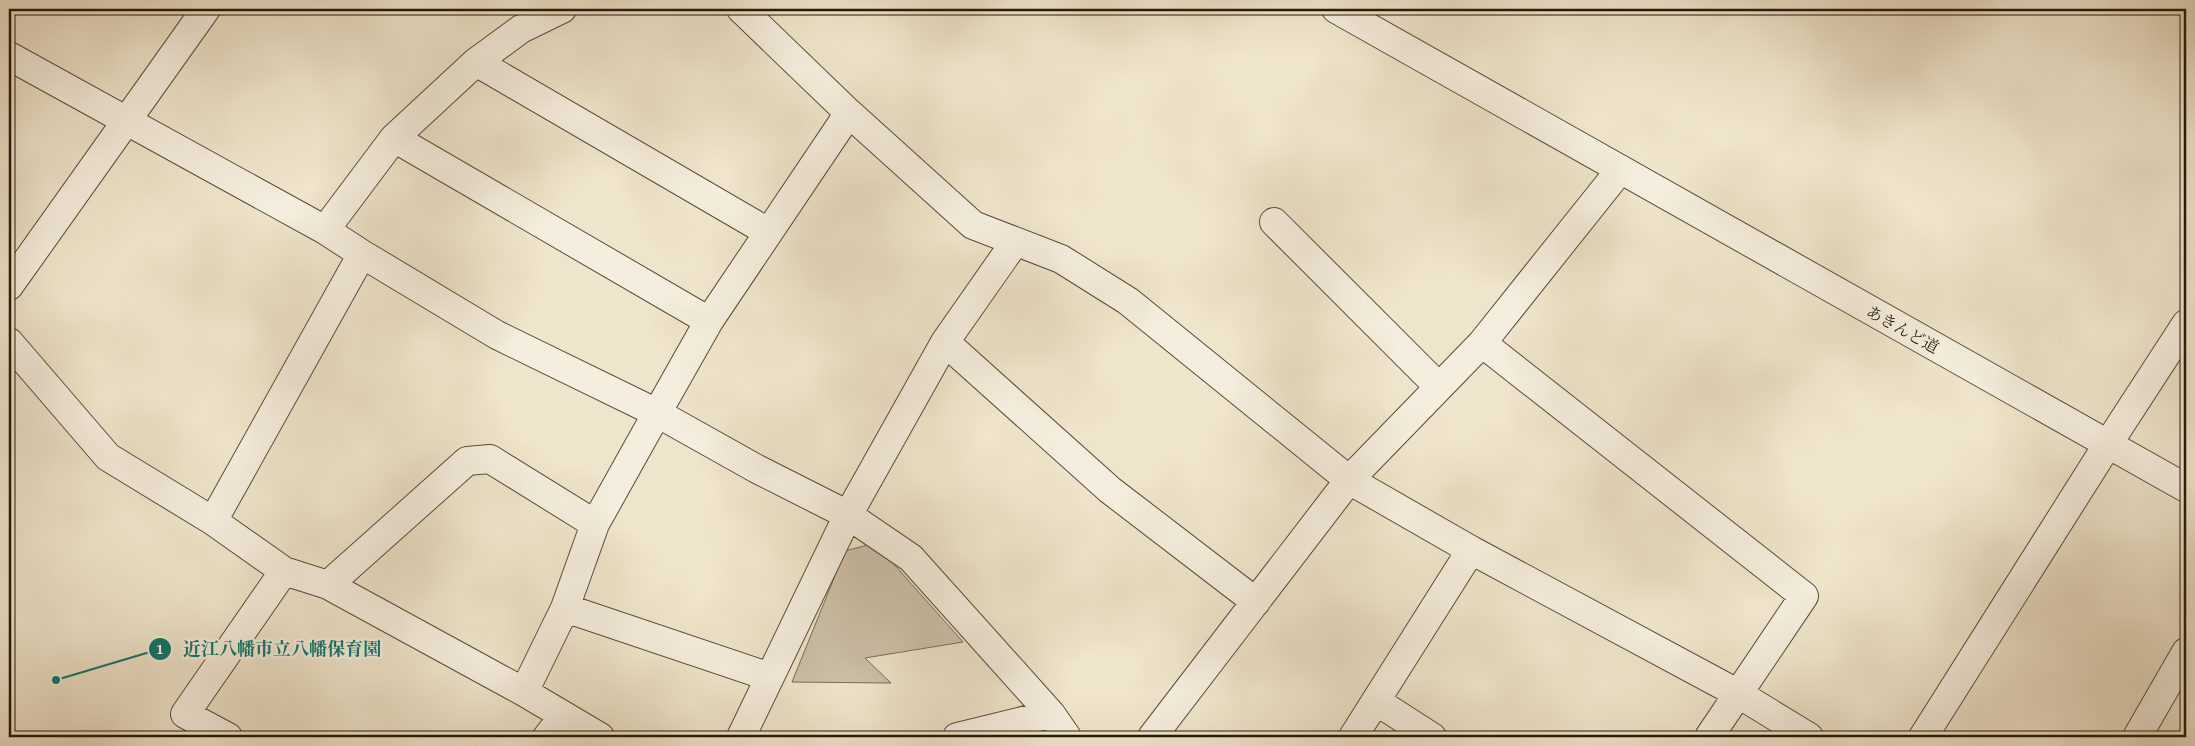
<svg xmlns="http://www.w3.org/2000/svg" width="2195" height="746" viewBox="0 0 2195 746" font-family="'Gentium Book Plus','Noto Serif JP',serif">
  <rect width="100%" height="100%" fill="#efe5cc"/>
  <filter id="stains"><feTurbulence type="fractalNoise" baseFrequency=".004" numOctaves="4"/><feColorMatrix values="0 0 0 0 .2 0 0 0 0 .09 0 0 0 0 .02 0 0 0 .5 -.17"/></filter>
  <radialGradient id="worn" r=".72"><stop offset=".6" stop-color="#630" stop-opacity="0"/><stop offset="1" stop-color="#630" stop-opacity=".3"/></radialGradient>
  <path fill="#cdc2ab" stroke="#796d5a" d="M875,543l88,99 -98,16 26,25 -99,-1 53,-131z"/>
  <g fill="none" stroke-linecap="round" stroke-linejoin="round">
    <defs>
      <path id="minor" d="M741,9l108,104 124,112 88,34 67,42 221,179 122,70 266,143 72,44
        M1336,9l850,479
        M9,56l316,174 37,24 135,81 160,78 100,56 91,46 63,43 140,156 16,23
        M476,62l292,170
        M394,138l315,183
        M1274,222l165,165
        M325,230l69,-92 82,-76 45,-33 41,-20
        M9,286l197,-277
        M9,342l99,115 105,64 71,50 44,14 196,107 76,45
        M945,342l165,148 146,112
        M1482,343l322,253 -95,141
        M213,521l149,-267
        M328,585l139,-124 23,-2 105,65
        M565,608l205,69
        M524,692l41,-84 30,-84 62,-111 52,-92 140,-208
        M1376,701l56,36
        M228,737l-43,-23 99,-143
        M547,737l16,-20
        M741,737l107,-222 97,-173 70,-100
        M957,737l94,-23
        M1152,737l197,-257 133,-137 138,-173
        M1353,737l118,-187
        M1923,737l185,-293 78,-120
        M2137,737l49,-85"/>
    </defs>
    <use href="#minor" stroke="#584b3a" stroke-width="30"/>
    <use href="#minor" stroke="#f5eede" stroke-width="28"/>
  </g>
  <g text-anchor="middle" stroke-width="5" stroke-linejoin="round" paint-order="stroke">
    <g font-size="16" fill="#251809" stroke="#f5eede">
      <text transform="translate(1903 329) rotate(29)" y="6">あきんど道</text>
    </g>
  </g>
  <path fill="none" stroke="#0f766e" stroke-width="2" d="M56 680L160 649"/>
  <g fill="#0f766e" stroke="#f5eede" stroke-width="2">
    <circle cx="56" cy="680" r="5"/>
    <circle cx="160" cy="649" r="12"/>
  </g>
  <g font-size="15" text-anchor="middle" font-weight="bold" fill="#fff">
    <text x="160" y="654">1</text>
  </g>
  <g font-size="18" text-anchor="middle" font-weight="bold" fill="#0f766e" stroke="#f5eede" stroke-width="5" stroke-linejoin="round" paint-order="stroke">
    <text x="282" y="655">近江八幡市立八幡保育園</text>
  </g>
  <rect width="2195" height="746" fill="none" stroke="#efe5cc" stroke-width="30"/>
  <rect x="10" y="10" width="2175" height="726" fill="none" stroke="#251809" stroke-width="2.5"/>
  <rect x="15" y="15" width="2165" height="716" fill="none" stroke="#251809"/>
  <rect width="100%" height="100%" filter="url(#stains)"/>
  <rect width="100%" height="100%" fill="url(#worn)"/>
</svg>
